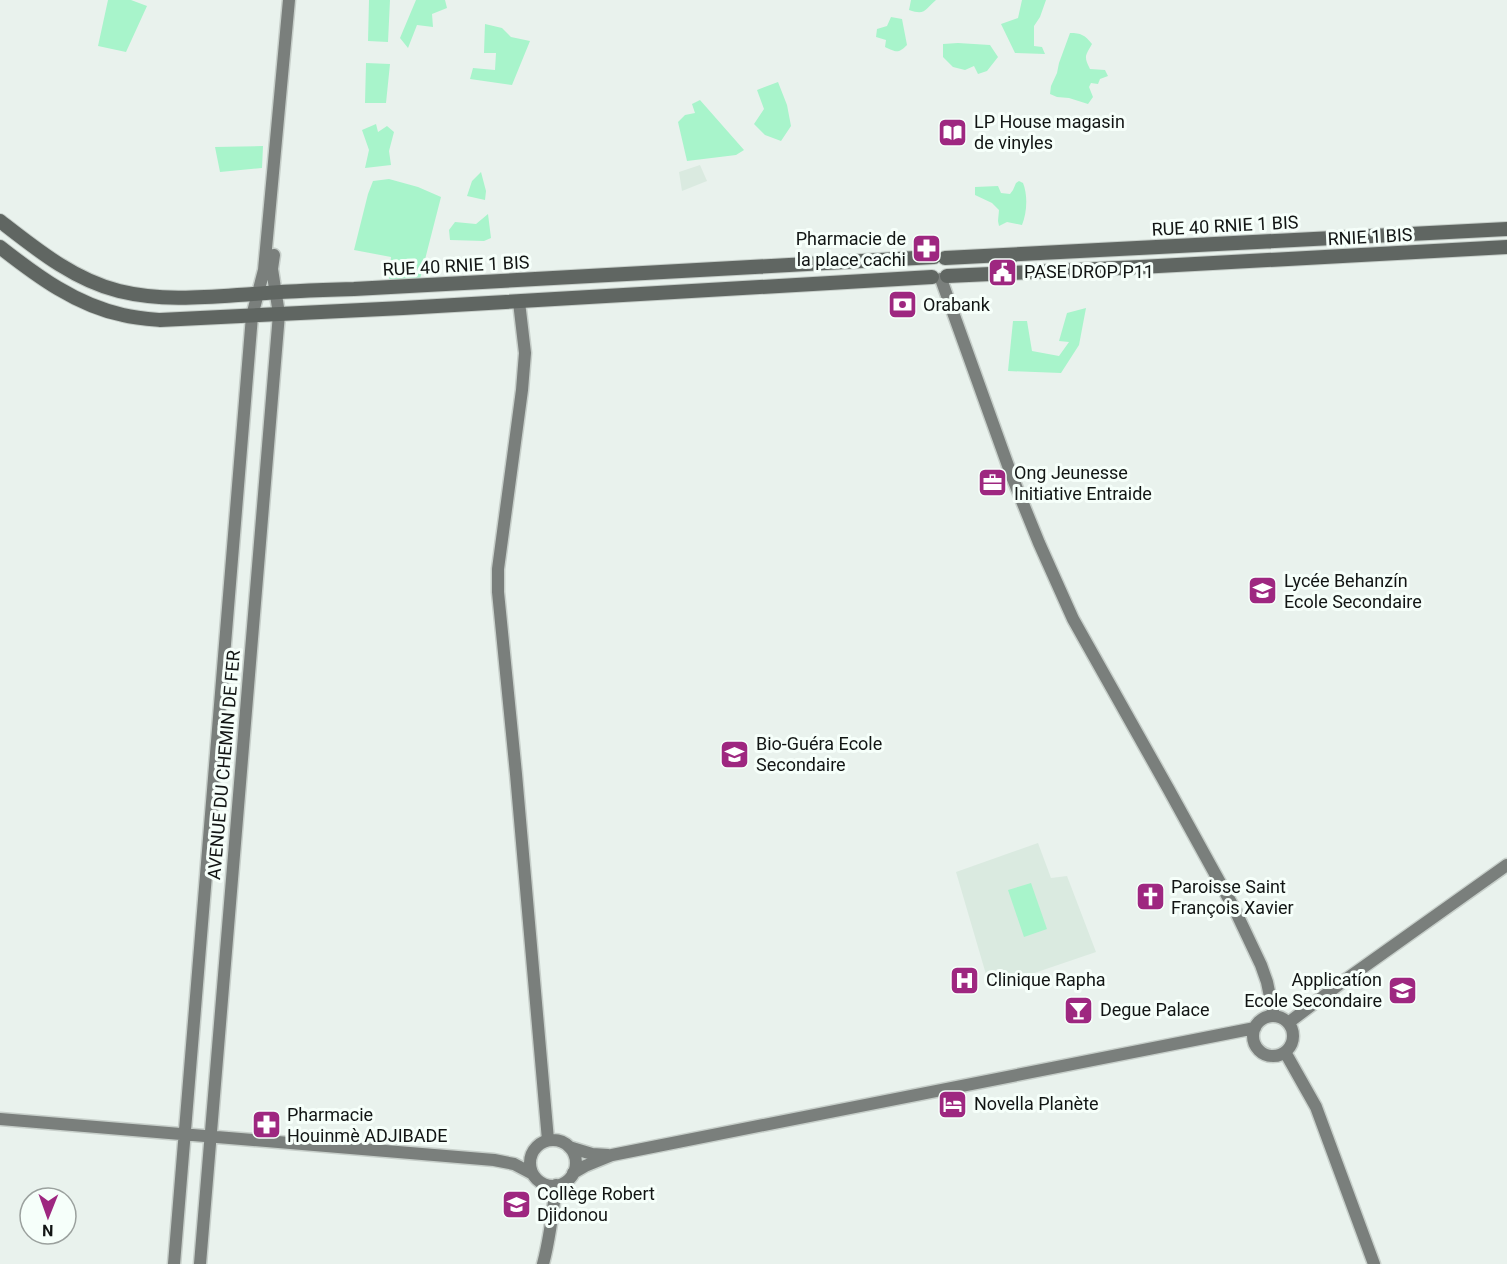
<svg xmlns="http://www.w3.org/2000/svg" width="1507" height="1264" viewBox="0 0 1507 1264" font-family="Roboto,sans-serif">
  <rect width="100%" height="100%" fill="#e9f2ed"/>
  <path fill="#daeae0" d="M700,165l7,16 -25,10 -3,-19z
    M1038,843l13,35 16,-2 29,76 -106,36 -34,-116z"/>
  <path fill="#a8f4cb" d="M108,0h23l16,6 -21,46 -28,-6z
    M369,0h21l-2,42 -20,-1z
    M416,0h29l2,8 -15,6 1,13 -16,-2 -9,23 -8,-10z
    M911,0h25c-11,9 -10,16 -27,10z
    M1022,0h24l-6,17 -6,9v20l8,1 3,7 -30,-1 -14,-29 17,-6z
    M891,17l11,2 5,26c-9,9 -11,7 -22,2l1,-7 -10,-3 1,-8 10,-3z
    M485,24l17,4 9,9 19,4 -18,44 -42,-6 3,-11 22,2 1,-17h-12z
    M1070,33c11,0 15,2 22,11 -6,11 -9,12 -2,25l15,1 3,6 -8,3 -2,5 -7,-1 -2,4 4,10 -5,7 -19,-6 -12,-1 -7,-3 1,-8 6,-13 2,-10z
    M958,43l32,2 8,12 -11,14 -9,3 -4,-8 -9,4 -12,-3 -10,-10v-13z
    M366,63l24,1 -4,39h-21z
    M778,82l9,23 4,21 -10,15 -16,-6 -11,-11 10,-15 -7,-19z
    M700,100l44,50 -8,5 -49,6 -9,-39 7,-7 10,-2 -3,-9z
    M376,124l2,8 9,-6 7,6 -5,19 2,14 -26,3 4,-18 -7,-20z
    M263,146l-1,22 -42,4 -5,-25z
    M481,172l5,19 -1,9 -18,-4 5,-15z
    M389,179l29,8 23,10 -21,82 -31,1 2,-23 -37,-7 14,-56 5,-13z
    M1019,181l4,2c5,12 4,30 -1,42l-15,-3 -8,4 -1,-5 1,-11 -7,-7 -17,-8v-8l23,-1 3,7 9,1 3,-4 3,-7z
    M488,214l3,24 -7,3 -34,-1 -1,-10 6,-8 21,2z
    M1086,308l-7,37 -18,28 -53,-2 5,-50h14l5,30 27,5 10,-14 -10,-1 8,-28z
    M1031,883l16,46 -23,8 -16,-47z"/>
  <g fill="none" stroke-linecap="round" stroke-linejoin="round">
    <defs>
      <path id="secondary" d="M941,279l70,195 28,69 34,76 96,171 66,120 26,55 6,17 7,34
        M519,302l6,51 -3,37 -24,179v23l18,182 32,366
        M1253 1036a20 20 0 1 1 40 0a20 20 0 1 1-40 0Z
        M1288,1023l53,-40 166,-118
        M1285,1052l31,55 58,157
        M0,1119l494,41 20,4 19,10
        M530 1163a23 23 0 1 1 46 0a23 23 0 1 1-46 0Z
        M569,1147l23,7 16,1
        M573,1173l12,-7 27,-11 643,-127
        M174,1264l78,-948 12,-46 25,-270
        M200,1264l79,-950 -7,-45 2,-14
        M543,1264c7,-26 10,-52 13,-79"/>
      <path id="primary" d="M0,221c36,28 74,59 119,70 45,11 89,6 134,3 34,-3 67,-4 101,-5 193,-9 386,-21 580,-32
        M0,247c37,29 76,58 123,68 12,3 25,4 37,5l243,-12 529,-31
        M945,258l562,-29
        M947,276l193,-9 367,-20"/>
    </defs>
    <use href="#secondary" stroke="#c7cfca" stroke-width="15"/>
    <use href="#primary" stroke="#c7cfca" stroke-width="16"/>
    <use href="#secondary" stroke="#7a7f7c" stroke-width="12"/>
    <use href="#primary" stroke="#606662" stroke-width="14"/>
  </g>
  <defs>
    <symbol id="library-square" viewBox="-11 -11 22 22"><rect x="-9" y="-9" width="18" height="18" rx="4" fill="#9e2780" stroke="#f6fffa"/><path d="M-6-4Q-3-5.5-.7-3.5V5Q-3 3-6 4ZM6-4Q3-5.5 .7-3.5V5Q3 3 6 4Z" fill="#fff"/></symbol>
    <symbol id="pharmacy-square" viewBox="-11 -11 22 22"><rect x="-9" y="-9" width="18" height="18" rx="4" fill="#9e2780" stroke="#f6fffa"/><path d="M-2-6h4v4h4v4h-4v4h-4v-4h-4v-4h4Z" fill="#fff"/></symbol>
    <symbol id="civic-square" viewBox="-11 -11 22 22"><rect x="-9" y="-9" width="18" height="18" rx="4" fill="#9e2780" stroke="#f6fffa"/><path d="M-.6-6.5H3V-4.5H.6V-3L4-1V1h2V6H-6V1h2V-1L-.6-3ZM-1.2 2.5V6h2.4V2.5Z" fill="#fff"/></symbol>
    <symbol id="bank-square" viewBox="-11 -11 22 22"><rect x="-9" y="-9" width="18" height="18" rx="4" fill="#9e2780" stroke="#f6fffa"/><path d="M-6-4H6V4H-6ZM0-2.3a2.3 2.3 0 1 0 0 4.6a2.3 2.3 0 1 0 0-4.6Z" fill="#fff"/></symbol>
    <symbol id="office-square" viewBox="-11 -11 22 22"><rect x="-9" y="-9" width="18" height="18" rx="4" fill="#9e2780" stroke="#f6fffa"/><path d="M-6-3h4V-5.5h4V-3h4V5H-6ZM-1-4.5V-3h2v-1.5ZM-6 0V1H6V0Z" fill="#fff"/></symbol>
    <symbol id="school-square" viewBox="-11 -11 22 22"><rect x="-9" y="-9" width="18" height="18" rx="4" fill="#9e2780" stroke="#f6fffa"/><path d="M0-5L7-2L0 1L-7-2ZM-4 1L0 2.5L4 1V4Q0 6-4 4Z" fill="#fff"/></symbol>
    <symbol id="church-square" viewBox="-11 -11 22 22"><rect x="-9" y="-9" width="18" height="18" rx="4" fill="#9e2780" stroke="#f6fffa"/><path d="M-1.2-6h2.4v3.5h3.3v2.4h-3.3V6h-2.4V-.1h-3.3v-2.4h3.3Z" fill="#fff"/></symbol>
    <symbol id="hospital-square" viewBox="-11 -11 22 22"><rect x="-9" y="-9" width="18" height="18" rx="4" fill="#9e2780" stroke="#f6fffa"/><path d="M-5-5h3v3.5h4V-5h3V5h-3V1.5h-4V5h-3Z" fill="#fff"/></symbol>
    <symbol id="bar-square" viewBox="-11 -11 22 22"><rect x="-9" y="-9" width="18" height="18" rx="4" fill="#9e2780" stroke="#f6fffa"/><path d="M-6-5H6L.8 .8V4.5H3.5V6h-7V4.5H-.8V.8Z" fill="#fff"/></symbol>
    <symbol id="hotel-square" viewBox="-11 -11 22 22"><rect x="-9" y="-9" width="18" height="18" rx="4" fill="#9e2780" stroke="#f6fffa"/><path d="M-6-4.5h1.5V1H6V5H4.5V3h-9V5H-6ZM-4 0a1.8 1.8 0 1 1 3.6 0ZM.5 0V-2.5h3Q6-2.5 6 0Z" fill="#fff"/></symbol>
    <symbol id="university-square" viewBox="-11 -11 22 22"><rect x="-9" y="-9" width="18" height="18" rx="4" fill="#9e2780" stroke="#f6fffa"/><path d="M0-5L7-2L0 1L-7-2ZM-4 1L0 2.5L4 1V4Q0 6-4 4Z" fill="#fff"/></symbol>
  </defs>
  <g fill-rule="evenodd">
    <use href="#library-square" x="936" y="116" width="33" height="33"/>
    <use href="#pharmacy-square" x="910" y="232" width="33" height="33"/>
    <use href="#civic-square" x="986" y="256" width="33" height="33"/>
    <use href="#bank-square" x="886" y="288" width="33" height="33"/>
    <use href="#office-square" x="976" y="466" width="33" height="33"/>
    <use href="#school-square" x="1246" y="574" width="33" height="33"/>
    <use href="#school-square" x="718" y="738" width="33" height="33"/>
    <use href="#church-square" x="1134" y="880" width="33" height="33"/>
    <use href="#hospital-square" x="948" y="964" width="33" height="33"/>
    <use href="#school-square" x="1386" y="974" width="33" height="33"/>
    <use href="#bar-square" x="1062" y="994" width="33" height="33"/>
    <use href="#hotel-square" x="936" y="1088" width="33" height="33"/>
    <use href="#pharmacy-square" x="250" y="1108" width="33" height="33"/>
    <use href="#university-square" x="500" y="1188" width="33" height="33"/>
  </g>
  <g text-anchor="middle" stroke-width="6" stroke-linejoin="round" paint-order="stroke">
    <g font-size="18" fill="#121514" stroke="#f6fffa" text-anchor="start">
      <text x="974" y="128">LP House magasin<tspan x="974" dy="21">de vinyles</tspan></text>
      <text x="906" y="245" text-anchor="end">Pharmacie de<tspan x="906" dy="21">la place cachi</tspan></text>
      <text x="1024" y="278">PASE DROP P11</text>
      <text x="923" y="311">Orabank</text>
      <text x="1014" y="479">Ong Jeunesse<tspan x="1014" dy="21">Initiative Entraide</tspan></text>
      <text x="1284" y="587">Lycée Behanzín<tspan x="1284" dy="21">Ecole Secondaire</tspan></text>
      <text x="756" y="750">Bio-Guéra Ecole<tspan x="756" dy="21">Secondaire</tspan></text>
      <text x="1171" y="893">Paroisse Saint<tspan x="1171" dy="21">François Xavier</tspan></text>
      <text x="986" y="986">Clinique Rapha</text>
      <text x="1382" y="986" text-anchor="end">Applicatíon<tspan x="1382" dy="21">Ecole Secondaire</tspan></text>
      <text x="1100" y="1016">Degue Palace</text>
      <text x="974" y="1110">Novella Planète</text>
      <text x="287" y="1121">Pharmacie<tspan x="287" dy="21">Houinmè ADJIBADE</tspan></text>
      <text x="537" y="1200">Collège Robert<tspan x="537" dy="21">Djidonou</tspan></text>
    </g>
    <g font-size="18" fill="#121514" stroke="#f6fffa">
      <text transform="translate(1225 226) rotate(-3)" y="6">RUE 40 RNIE 1 BIS</text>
      <text transform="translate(1370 237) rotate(-3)" y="6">RNIE 1 BIS</text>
      <text transform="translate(456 266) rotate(-3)" y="6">RUE 40 RNIE 1 BIS</text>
      <text transform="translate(224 765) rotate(-85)" y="6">AVENUE DU CHEMIN DE FER</text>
    </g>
  </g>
  <g transform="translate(48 1216) rotate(181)"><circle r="28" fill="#f6fffa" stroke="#9ba19e" stroke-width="1.5"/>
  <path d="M0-4.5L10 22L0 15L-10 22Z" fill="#9e2780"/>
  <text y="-9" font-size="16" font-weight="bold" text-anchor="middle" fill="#121514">N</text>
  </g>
</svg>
